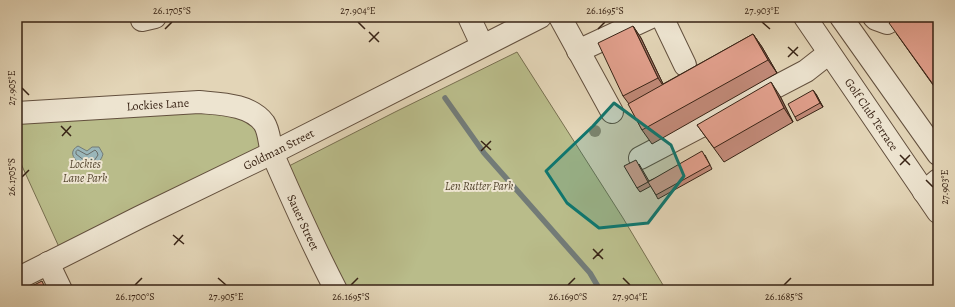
<svg xmlns="http://www.w3.org/2000/svg" width="955" height="307" viewBox="0 0 955 307" font-family="Alegreya,serif">
  <rect width="100%" height="100%" fill="#e3d5b7"/>
  <filter id="stains"><feTurbulence type="fractalNoise" baseFrequency=".005" numOctaves="4"/><feColorMatrix values="0 0 0 0 .2 0 0 0 0 .09 0 0 0 0 .02 0 0 0 .5 -.17"/></filter>
  <radialGradient id="worn" r=".72"><stop offset=".6" stop-color="#630" stop-opacity="0"/><stop offset="1" stop-color="#630" stop-opacity=".3"/></radialGradient>
  <path fill="#b9bc8a" stroke="#787050" d="M517,52l106,166 43,72h-323l-56,-123 108,-55z
    M218,109l36,13 10,23 -205,102 -42,-92v-36z"/>
  <path fill="#9ab6b9" stroke="#737b77" d="M78,146l9,5 5,-4h7l4,7c-7,26 -44,2 -25,-8z"/>
  <g fill="none" stroke-linecap="round" stroke-linejoin="round">
    <path stroke="#696c67" stroke-width="1" d="M78,150l9,5 8,-5 2,2 1,3 -4,6h-9l-9,-7v-2z"/>
    <path stroke="#737b77" stroke-width="5.5" d="M445,98l39,55 106,120 10,17"/>
    <defs>
      <g id="minor">
        <path d="M469,17l13,28"/>
        <path d="M560,17l52,95"/>
        <path d="M662,17l23,48"/>
        <path id="s1" d="M805,17l133,195"/>
        <path d="M841,17l97,137"/>
        <path d="M874,17l2,2 11,4 11,-6"/>
        <path d="M142,20l13,-3"/>
        <path d="M578,51l73,-34"/>
        <path id="s2" d="M17,113l182,-11c21,2 51,2 65,21 6,9 5,22 9,32 20,46 40,91 63,135"/>
        <path d="M640,158l166,-87 23,-18"/>
        <path d="M924,192l14,-12"/>
        <path d="M48,263l13,27"/>
        <path id="s3" d="M17,279l123,-62 132,-64 268,-136"/>
      </g>
    </defs>
    <use href="#minor" stroke="#63503e" stroke-width="24"/>
    <use href="#minor" stroke="#ede4d0" stroke-width="22"/>
  </g>
  <circle fill="#97886e" cx="595" cy="131" r="6"/>
  <path fill="#c28a79" stroke="#382315" d="M938,17v75l-42,-59z
    M633,26l8,12 22,46 90,-50 9,13 15,26 -125,71 -10,-14 -13,-26 -6,-8z
    M816,94l7,13 -26,14 -2,-4z
    M780,96l13,26 -69,40 -27,-37z
    M705,155l7,14 -54,30 -7,-13 -11,6 -3,-4 2,-24 10,17z"/>
  <path fill="#9e7063" stroke="#382315" d="M633,26l8,12 25,52 -8,-12z
    M753,34l9,13 15,26 -9,-13z
    M771,82l9,14 13,26 -9,-14z
    M813,90l3,4 7,13 -3,-4z"/>
  <path fill="#e2a08d" stroke="#382315" d="M897,17h41v71l-3,-1 -46,-64z
    M633,26l25,52 -35,18 -25,-53z
    M753,34l15,26 -126,70 -14,-26z
    M771,82l13,26 -70,40 -17,-23z
    M813,90l7,13 -25,14 -7,-13z
    M702,151l8,14 -54,30 -8,-13z
    M636,160l12,22 -11,6 -13,-22z
    M42,281l4,9h-22z"/>
  <path fill="#0f766e" fill-opacity="0.2" stroke="#0f766e" stroke-width="3" stroke-linejoin="round" d="M614,103l57,42 13,31 -36,47 -49,5 -32,-25 -21,-32 47,-45z"/>
  <path fill="none" stroke="#382315" stroke-width="1.5" d="M358,22l7,7M762,22l8,7M165,29l7,-7M598,29l7,-7M369,32l10,10M369,42l10,-10M788,47l10,9M788,57l10,-10M22,88l7,7M61,126l10,10M62,136l9,-10M481,141l10,9M481,151l10,-10M900,155l10,10M900,165l10,-10M22,177l7,-7M926,180l7,7M173,235l11,9M174,245l9,-10M593,249l10,10M593,259l10,-10M218,278l8,7M623,278l7,7M135,285l7,-7M351,285l7,-7M568,285l7,-7M784,285l7,-7"/>
  <g text-anchor="middle" stroke-width="4" stroke-linejoin="round" paint-order="stroke">
    <g font-size="12" fill="#382315" stroke="#ede4d0">
      <text dy="4" stroke="none"><textPath href="#s2" startOffset="141">Lockies Lane</textPath></text>
      <text dy="4" stroke="none"><textPath href="#s1" startOffset="118">Golf Club Terrace</textPath></text>
      <text dy="4" stroke="none"><textPath href="#s3" startOffset="292">Goldman Street</textPath></text>
      <text dy="4" stroke="none"><textPath href="#s2" startOffset="360">Sauer Street</textPath></text>
    </g>
    <g font-size="12" font-style="italic" fill="#584932" stroke="#ede4d0">
      <text x="85" y="168">Lockies<tspan x="85" dy="14">Lane Park</tspan></text>
      <text x="479" y="190">Len Rutter Park</text>
    </g>
  </g>
  <rect width="955" height="307" fill="none" stroke="#e3d5b7" stroke-width="44"/>
  <rect x="22" y="22" width="911" height="263" fill="none" stroke="#382315" stroke-width="1.5"/>
  <g font-size="10" text-anchor="middle" fill="#382315">
    <text x="172" y="14">26.1705°S</text>
    <text x="358" y="14">27.904°E</text>
    <text x="605" y="14">26.1695°S</text>
    <text x="762" y="14">27.903°E</text>
    <text transform="translate(11 88) rotate(-90)" y="4">27.905°E</text>
    <text transform="translate(11 177) rotate(-90)" y="4">26.1705°S</text>
    <text transform="translate(944 187) rotate(-90)" y="4">27.903°E</text>
    <text x="135" y="300">26.1700°S</text>
    <text x="226" y="300">27.905°E</text>
    <text x="351" y="300">26.1695°S</text>
    <text x="568" y="300">26.1690°S</text>
    <text x="630" y="300">27.904°E</text>
    <text x="784" y="300">26.1685°S</text>
  </g>
  <rect width="100%" height="100%" filter="url(#stains)"/>
  <rect width="100%" height="100%" fill="url(#worn)"/>
</svg>
